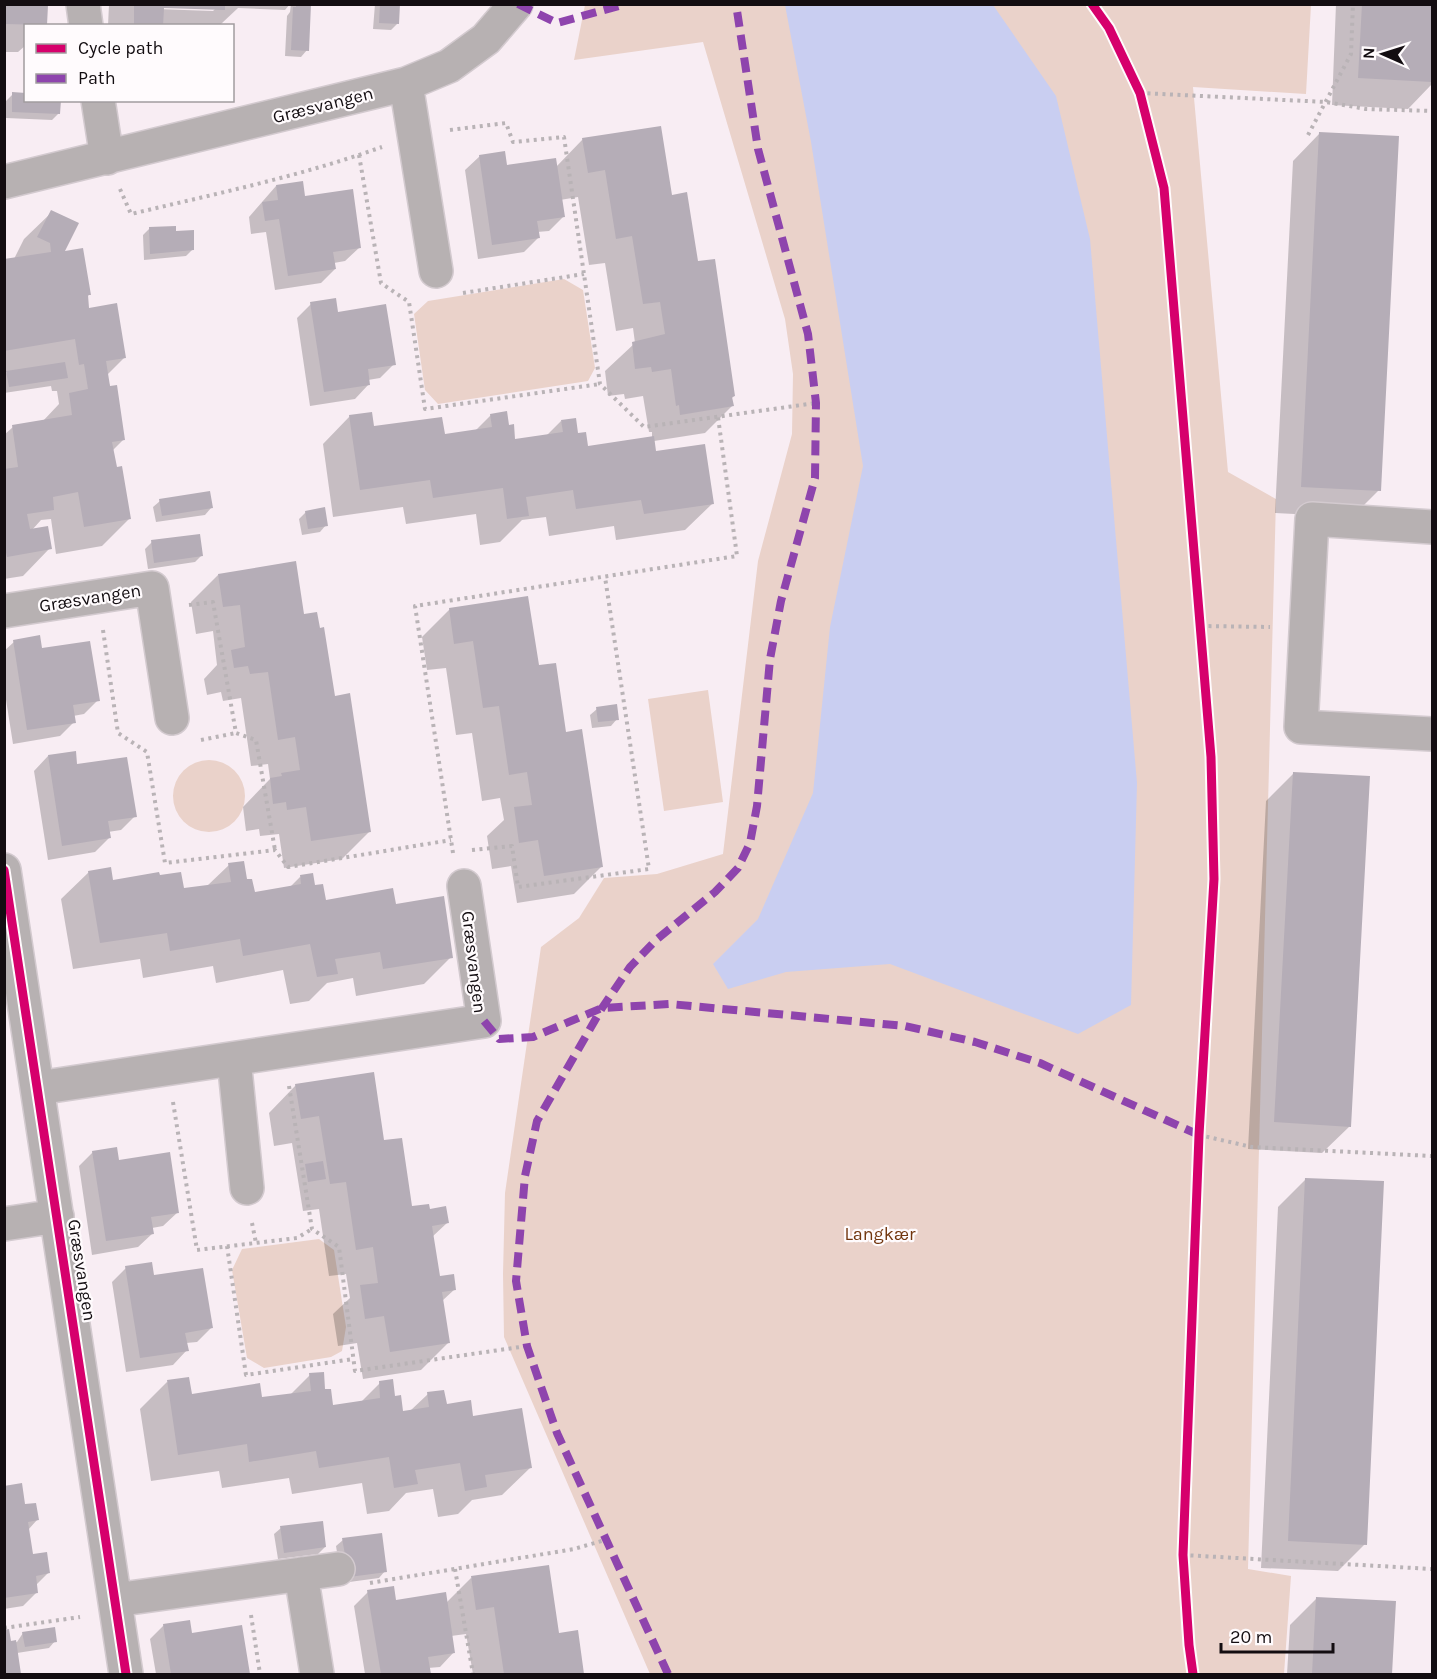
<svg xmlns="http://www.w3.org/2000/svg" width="1437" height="1679" viewBox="0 0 1437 1679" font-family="Karla,sans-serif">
  <rect width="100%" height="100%" fill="#f8edf3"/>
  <path fill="#ead2ca" d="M585,5h726l-5,89 -113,-7 35,385 48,27 -28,1070 43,7 -7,98h-634l-146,-337 -1,-63 2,-81 36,-246 38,-29 25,-40 53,-4 66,-20 35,-293 34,-127 1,-60 -8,-55 -82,-277 -129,18z
    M564,279l19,11 12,78 -7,13 -150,23 -13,-14 -11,-76 14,-13z
    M708,690l15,112 -59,9 -16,-112z
    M173 796a36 36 0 1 1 72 0a36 36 0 1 1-72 0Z
    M319,1239l15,11 12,77 -4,24 -11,6 -67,11 -17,-10 -15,-88 10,-21z"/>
  <path fill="#c9cef1" d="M785,5h208l63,91 34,143 47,544 -6,222 -53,29 -188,-70 -104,8 -58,17 -15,-25 45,-45 55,-126 17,-166 33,-161 -52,-324z"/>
  <path fill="#0003" fill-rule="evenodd" d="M4,4h43l-1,21 -20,1v19l-8,7h-14z
    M109,4h181l-5,6 -47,-2 -17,16 -113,2zM157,6l59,2 -3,3 -57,-2z
    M291,4h19l-3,46 -6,7 -16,-1 2,-40 3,-4z
    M375,4h24l-1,19 -7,7 -18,-1z
    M1336,4h96v80l-24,25 -76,-4z
    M13,94l13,6 33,13 -7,7 -46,-2v-17z
    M1320,133l59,357 -27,27 -77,-4 18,-352z
    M583,139l87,57 27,67 37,133 -3,3 1,7 -27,27 -51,8 1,12 58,50 -28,27 -69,10 -2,-14 -65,10 -3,-19 -24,3 -22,22 -20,3 -4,-31 -70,10 -3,-17 -70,10 -10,-73 27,-28 22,12 72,8 31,-5 16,-16 17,11 6,15 32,-5 15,-15 15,13 10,13 66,-9v-6h-3l-6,-36 -18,3 -1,-5 -16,2 -3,-25 30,-28 -2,-15 -17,3 -11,-68 -16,2 -11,-68 -18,3 3,17 -14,14 -12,1 1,6 -14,14 -46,7 -13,-89 15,-14 26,11h50z
    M276,186l28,12 56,49 -15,14 -11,2 1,6 -14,14 -46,7 -9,-58 -15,2 -2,-17z
    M52,212l11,41 27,41 -4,4 2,11 37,48 -18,18 16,65 -11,11 17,68 -27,27 -46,8 -5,-35 -10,1 -9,10 18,18 -27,28 -19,3v-144l9,-8 29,-5 17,-18 -2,-13h-5l-1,-5 -47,7v-18l4,-3 -4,1v-112l10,-2 10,-20z
    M150,228l25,4 18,17 -7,7 -42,4 -1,-25z
    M311,304l26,10 57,50 -14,14 -12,2 1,4 -14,15 -45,7 -13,-88z
    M160,501l51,7 -6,7 -49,7 -3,-15z
    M306,512l20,13 -6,7 -18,3 -3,-16z
    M152,542l49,14 -6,6 -47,7 -3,-20z
    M218,575l85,41 30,81 37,134 -28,28 -58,9 -5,-34 -19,2 -1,-7 -13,2 -3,-24 27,-28 -2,-15 -17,2 -10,-68 -18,3 -2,-9 -14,3 -3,-16 13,-14 -4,-34 -17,3 -5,-32z
    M450,609l87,58 28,66 37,133 -28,28 -57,9 -6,-37 -19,3 -5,-33 17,-16 -4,-22 -18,3 -10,-68 -16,2 -10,-67 -19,2 -5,-33z
    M14,642l27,8 57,50 -14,14 -11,2 1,6 -14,14 -47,8 -9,-57v-36z
    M597,709l20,10 -6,7 -19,2 -2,-13z
    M48,756l28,10 59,50 -14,14 -13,2 1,6 -14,14 -47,8 -14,-89z
    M1294,773l56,353 -28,27 -74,-4 18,-348z
    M229,865l17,16 8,13 35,-6 11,-11 14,10 11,15 69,4 57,51 -27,27 -68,12 -3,-18 -26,5 -18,18 -19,3 -7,-34 -67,13 -3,-17 -70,12 -3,-19 -67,10 -12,-70 28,-27 23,9 47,-4 23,13 25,-4z
    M296,1085l87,57 28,66 18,3 18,12 -15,14 7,41 16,11 -13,12 6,42 -27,27 -58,9 -6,-36 -19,3 -5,-32 17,-16 -4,-24 -17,2 -10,-67 -16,2 -11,-68 -18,3 -5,-33z
    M93,1152l25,10 60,50 -15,14 -11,2 1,5 -15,14 -46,8 -13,-89z
    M1306,1179l59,365 -27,27 -77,-3 17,-361z
    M126,1268l27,9 58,51 -14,14 -11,1 1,7 -14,15 -47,7 -14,-90z
    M310,1375l14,16 8,16 29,-5 19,-19 14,15 8,15 8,-2 18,-17 17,12 27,12 58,50 -28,27 -30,5 -14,14 -20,3 -5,-28 -27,4 -17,18 -22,3 -5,-31 -70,11 -3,-16 -67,10 -3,-17 -68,10 -11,-72 27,-27 23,14 71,3 28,-3z
    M4,1487l33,33 -9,10 4,26 16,17 -12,12 1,7 -14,14 -19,3z
    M281,1528l44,19 -7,7 -40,5 -4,-25z
    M343,1540l42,31 -6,7 -37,5 -6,-37z
    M471,1578l87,57 18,-3 7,42h-110l-7,-40 -15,2 3,16 -14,15 -12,1v6h-63l-11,-68 14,-14 27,10 51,1z
    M1317,1598l78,4 -4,72h-104l3,-49z
    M164,1625l27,10 50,-8 8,47h-93l-6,-35z
    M4,1632l6,11 7,-1 6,-9 32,8 -6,7 -32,5 3,21h-16z"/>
  <path fill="#b5adb7" d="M134,4h91v6l-61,-2 -1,18h-29z
    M296,4h15l-2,47 -18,-1 2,-43h3z
    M380,4h20l-1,20 -20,-1z
    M1362,4h70v78l-74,-4z
    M4,5h44l-1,20 -43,-1z
    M12,92l14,1v7h35l-1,14 -48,-2z
    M661,126l11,69 15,-3 11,69 17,-2 20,137 -3,1 2,9 -54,9 -1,-10 -3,1 -5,-37 -19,3 -1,-5 -16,2 -3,-27 33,-8 -5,-32 -17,2 -11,-68 -16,3 -11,-69 -17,3 -6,-35z
    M1319,132l80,4 -18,355 -80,-4z
    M505,151l2,14 49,-7 9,59 -28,4 3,17 -48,7 -13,-90z
    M303,181l2,15 48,-7 8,59 -28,4 3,17 -48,7 -9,-57 -14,2 -3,-19 16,-2 -2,-15z
    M51,210l28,13 -14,28 18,-3 8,47h-3l1,13 28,-5 9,55 -20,3 4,25 7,-1 8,55 -13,2 5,25 5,-1 9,53 -47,8 -6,-35 -25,5 1,13 -27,4 3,15 18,-3 4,23 -45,8 -3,-14v-74l14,-2 -6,-42 60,-10 -3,-22 19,-4 -4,-25 -5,1 -4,-26 -71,12v-92l47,-7 -1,-9 -13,-6z
    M176,226v5l18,-1v20l-44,4 -1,-27z
    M336,298l2,14 48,-8 10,61 -28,4 2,16 -46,7 -14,-90z
    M65,362l3,16 -59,9 -3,-16z
    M507,411l2,14 5,-1 1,15 48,-7 -2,-12 15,-2 2,15 8,-1 2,14 66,-10 2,15 49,-7 9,60 -70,10 -3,-14 -65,9 -3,-19 -47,7 3,19 -22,3 -4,-31 -70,10 -3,-18 -70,10 -11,-75 23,-3 2,14 68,-9 3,17 47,-7 -2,-13z
    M210,491l3,17 -51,8 -3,-17z
    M325,507l3,19 -20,3 -3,-18z
    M200,534l3,22 -49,7 -3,-23z
    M296,561l8,53 13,-2 3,16 4,-1 11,69 15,-3 21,139 -60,9 -5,-34 -19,3 -1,-8 -13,2 -3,-26 12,-2 -1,-3 19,-3 -5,-33 -17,3 -10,-68 -18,2 -2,-8 -14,2 -3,-18 14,-3 -5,-42 -17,2 -5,-33z
    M528,596l11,69 17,-2 10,69 16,-3 21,138 -59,9 -6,-36 -19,3 -5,-36 18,-2 -5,-33 -18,3 -10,-69 -16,2 -10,-67 -19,3 -5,-36z
    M40,635l2,13 48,-7 10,60 -27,4 3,18 -49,7 -14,-90z
    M617,704l2,16 -21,2 -2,-15z
    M76,751l1,13 50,-7 10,60 -29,4 3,17 -49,8 -14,-91z
    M1293,772l77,4 -19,351 -77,-5z
    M244,861l3,18h5l3,13 46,-8 -1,-9 13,-2 2,12 8,-1 3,16 67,-12 3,16 48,-8 9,62 -70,11 -3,-17 -45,7 3,15 -21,3 -7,-33 -67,12 -3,-17 -70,12 -3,-18 -67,10 -12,-72 23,-4 2,13 46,-8 1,3 21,-3 3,16 47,-6 -3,-19z
    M374,1072l10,68 18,-2 10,68 17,-2 1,5 16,-3 3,17 -17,3 8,50 14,-2 2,16 -14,2 8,51 -60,9 -6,-36 -19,3 -5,-34 18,-2 -5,-36 -17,3 -10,-68 -16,2 -11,-68 -18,3 -6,-35z
    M117,1147l2,13 51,-8 9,61 -28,4 3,17 -48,7 -14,-90z
    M323,1161l3,18 -18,3 -3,-18z
    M1305,1178l79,3 -17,364 -79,-4z
    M152,1262l2,13 49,-7 10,60 -28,5 4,18 -49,7 -15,-92z
    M324,1372l1,17h6l2,16 47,-7 -1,-17 14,-2 2,17 6,-1 2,16 26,-4 -2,-15 17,-2 3,14 24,-4 2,16 49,-8 10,60 -47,7 2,12 -22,4 -5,-28 -45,7 3,14 -24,4 -5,-31 -70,11 -3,-17 -67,11 -2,-18 -69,11 -11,-75 22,-3 3,17 68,-11 2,14 49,-6 -2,-18z
    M22,1483l3,21 11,-1 3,17 -11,2 5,32 14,-2 3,21 -14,3 2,17 -34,5v-112z
    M323,1521l3,26 -42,6 -4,-27z
    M382,1533l5,39 -38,5 -7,-39z
    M549,1565l10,68 19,-3 6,44h-80l-10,-67 -18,3 -5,-34z
    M394,1586l2,14 50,-8 9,61 -27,4 3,17h-50l-14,-84z
    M1316,1597l80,4 -4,73h-80z
    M190,1620l2,13 50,-8 8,49h-79l-8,-50z
    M55,1627l2,15 -32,5 -3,-15z
    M9,1629l2,12 5,-1 5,34h-17v-44z"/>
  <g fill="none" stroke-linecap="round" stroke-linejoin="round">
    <defs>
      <path id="minor" d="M83,4l3,22
        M406,84l30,187
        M98,100l9,58
        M4,182l402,-98 43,-18 37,-27 30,-35
        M1432,527l-120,-8 -11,208 131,7
        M4,611l148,-23 20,130
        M4,870l122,804
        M234,1059l13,129
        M38,1088l446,-67 -20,-135
        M4,1224l53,-8
        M301,1574l16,100
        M115,1600l223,-31"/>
    </defs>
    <use href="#minor" stroke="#d3cacf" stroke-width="36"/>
    <path stroke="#b9b3b6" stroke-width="4" stroke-dasharray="3 4.5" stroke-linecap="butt" d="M1140,93l186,9 40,7 66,2
      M450,130l56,-7 7,19 51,-5 36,247 44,43 172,-24
      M1308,135l43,-81 2,-50
      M359,155l22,128 28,19 16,107 175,-25
      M120,189l11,25c84,-20 170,-38 251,-67
      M463,293l121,-19
      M189,605l24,-3 23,131 20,7 19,110
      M1201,626l69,1
      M103,630l15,103 29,19 18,111 110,-13 13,17 163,-27
      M201,740l35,-7
      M472,850l40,-4 6,41 131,-18 -44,-292
      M453,853l-38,-247 322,-50 -19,-139
      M289,1086l23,143 27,18 16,124 172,-25
      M173,1102l24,148 100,-12 15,-9
      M1199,1135l53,12 180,9
      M252,1223l4,20
      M227,1246l19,129 107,-16
      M1183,1555l249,14
      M455,1569l18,105
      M370,1583l204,-34 31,-9
      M251,1615l9,59
      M4,1628l76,-11"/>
    <use href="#minor" stroke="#b7b1b2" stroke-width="33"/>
    <path stroke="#8e44ad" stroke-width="8" stroke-dasharray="15 8" stroke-linecap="butt" d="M518,4l39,19 69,-19
      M484,1021l15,18 34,-2 69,-29 68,-4 235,22 70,16 65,21 159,72
      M668,1674l-111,-241 -30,-87 -11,-65 9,-105 12,-55 65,-113 28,-41 26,-27 59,-48 23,-24 12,-25 7,-37 13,-147 11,-58 34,-123 1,-75 -8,-69 -50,-185 -22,-145"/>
    <defs>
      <path id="cycleway" d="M1092,4l17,24 31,65 24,95 47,569 3,122 -15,256 -16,420 6,90 4,29
        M4,870l122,804"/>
    </defs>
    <use href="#cycleway" stroke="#fffbfd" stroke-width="13"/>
    <use href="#cycleway" stroke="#d6006c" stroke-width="9"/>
  </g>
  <g text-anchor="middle" stroke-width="4.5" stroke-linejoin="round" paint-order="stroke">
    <g font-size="18" fill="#130d11" stroke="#fffbfd">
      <text transform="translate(323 105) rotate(-14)" y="6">Græsvangen</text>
      <text transform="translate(90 598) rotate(-9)" y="6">Græsvangen</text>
      <text transform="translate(474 962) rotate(83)" y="6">Græsvangen</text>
      <text transform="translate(82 1270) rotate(81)" y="6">Græsvangen</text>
    </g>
    <g font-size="18" fill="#71350d" stroke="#fffbfd">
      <text x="880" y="1240">Langkær</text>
    </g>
  </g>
  <rect width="1437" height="1679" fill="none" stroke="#130d11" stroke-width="12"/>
  <rect x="24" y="24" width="210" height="78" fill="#fffbfd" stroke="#a19c9f" stroke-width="1.5"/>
  <rect x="36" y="44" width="30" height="9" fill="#d6006c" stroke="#a19c9f" stroke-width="1.5"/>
  <text x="78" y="54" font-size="18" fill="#130d11">Cycle path</text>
  <rect x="36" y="74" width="30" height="9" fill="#8e44ad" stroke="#a19c9f" stroke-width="1.5"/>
  <text x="78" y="84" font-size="18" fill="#130d11">Path</text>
  <g transform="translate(1383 54) rotate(273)" stroke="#fffbfd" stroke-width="4.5" paint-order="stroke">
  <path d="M0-4.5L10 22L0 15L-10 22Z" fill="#130d11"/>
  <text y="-9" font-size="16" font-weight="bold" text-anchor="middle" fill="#130d11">N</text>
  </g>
  <path d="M1221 1643v9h112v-9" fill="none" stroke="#130d11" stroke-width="3"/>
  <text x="1230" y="1643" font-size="18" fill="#130d11" stroke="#fffbfd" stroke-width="4.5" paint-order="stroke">20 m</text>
</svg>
